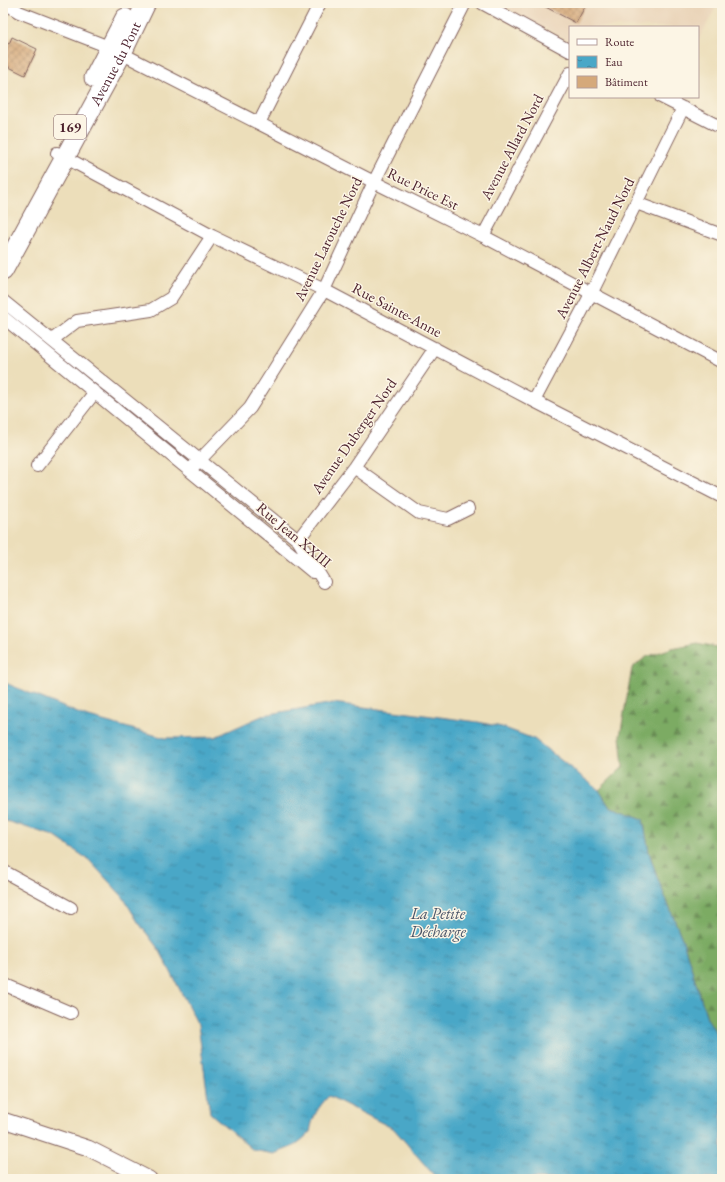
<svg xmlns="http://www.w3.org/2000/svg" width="725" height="1182" viewBox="0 0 725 1182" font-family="'EB Garamond',serif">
  <defs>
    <pattern id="forest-firs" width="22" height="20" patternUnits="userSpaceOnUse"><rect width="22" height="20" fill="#7cab64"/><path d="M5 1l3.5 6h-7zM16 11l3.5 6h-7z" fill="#688b53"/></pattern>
    <pattern id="water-ripples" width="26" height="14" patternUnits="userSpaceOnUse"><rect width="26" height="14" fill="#49a7c7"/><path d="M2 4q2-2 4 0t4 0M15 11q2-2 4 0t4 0" fill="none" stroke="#3f87a2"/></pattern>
    <pattern id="building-cross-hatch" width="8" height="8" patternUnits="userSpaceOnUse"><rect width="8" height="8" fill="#d5a97a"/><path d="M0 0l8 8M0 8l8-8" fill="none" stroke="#af8964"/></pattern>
  </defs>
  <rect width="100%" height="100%" fill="#fcf5e5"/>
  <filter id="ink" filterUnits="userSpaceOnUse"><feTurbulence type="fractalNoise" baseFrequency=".025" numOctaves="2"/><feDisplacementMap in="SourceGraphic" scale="8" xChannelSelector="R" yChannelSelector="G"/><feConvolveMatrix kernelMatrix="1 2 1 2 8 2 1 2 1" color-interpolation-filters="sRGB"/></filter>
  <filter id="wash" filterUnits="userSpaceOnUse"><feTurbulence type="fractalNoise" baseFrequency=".012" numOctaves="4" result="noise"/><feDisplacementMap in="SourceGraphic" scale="16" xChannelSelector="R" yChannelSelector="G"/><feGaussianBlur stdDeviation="0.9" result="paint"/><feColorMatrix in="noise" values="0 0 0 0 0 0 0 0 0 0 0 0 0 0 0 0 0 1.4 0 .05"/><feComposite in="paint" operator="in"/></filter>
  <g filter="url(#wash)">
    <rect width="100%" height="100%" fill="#ecdeba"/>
    <path fill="#e9d3b7" d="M496,3h222l-20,38v-14h-128v14z"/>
    <path fill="url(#forest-firs)" stroke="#636548" d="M697,643l25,5v395l-15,-25 -24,-77 -26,-64 -8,-25 -6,-33 -34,-13 -10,-16 24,-23 -3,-31 12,-68 14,-11 26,-9z"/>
    <path fill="url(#water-ripples)" stroke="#4a6379" d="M3,682l82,34 80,22 50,-1 49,-22 69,-12 145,19 24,5 32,12 65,51 10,16 34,13 6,33 8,25 26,64 24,77 15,25v136h-285l-43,-50 -65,-33c-11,11 -17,21 -19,37l-16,13 -20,8 -21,-4 -43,-37 -12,-88 -38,-74 -22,-29 -15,-25 -34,-37 -35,-24 -51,-16z"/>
    <g id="blocks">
      <path fill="url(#building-cross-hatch)" d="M538,3h49l-11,20z
        M12,37l25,12 -12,26 -22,-11v-23l6,3z"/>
    </g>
  </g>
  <g filter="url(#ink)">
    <use href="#blocks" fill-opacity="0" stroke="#83625d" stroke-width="1"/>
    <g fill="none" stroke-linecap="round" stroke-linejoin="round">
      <defs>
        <path id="minor" d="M5,3l14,9 90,35 265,135 109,54 239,126
          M482,3l88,48
          M661,97l61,31
          M259,123l61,-120
          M57,153l155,83 112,54 210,111 188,96
          M636,203l86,32
          M483,236l87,-163
          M3,301l295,239 26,42
          M3,317l310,255
          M52,340l25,-19 74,-11 20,-12 41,-62
          M534,401l57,-107 92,-186
          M37,466l58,-74
          M354,467l65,46 29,6 20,-10
          M190,470l60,-62 74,-118 50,-108 91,-179
          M298,540l56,-73 81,-119
          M3,871l68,37
          M3,984l68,29"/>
        <path id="tertiary" d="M3,1120l85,28 61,31"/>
        <g id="primary">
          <path d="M94,78l31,-60"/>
          <path id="s1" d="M3,271l119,-218 24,-50"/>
        </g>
      </defs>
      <use href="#minor" stroke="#83625d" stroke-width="14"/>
      <use href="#tertiary" stroke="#83625d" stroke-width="17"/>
      <use href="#primary" stroke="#83625d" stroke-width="21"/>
      <use href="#minor" stroke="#fff" stroke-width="12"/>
      <use href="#tertiary" stroke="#fff" stroke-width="15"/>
      <use href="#primary" stroke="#fff" stroke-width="19"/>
    </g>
  </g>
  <g text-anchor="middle" stroke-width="3" stroke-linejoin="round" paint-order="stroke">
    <rect fill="#fcf5e5" stroke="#7f5f63" stroke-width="1" x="54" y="115" width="32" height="24" rx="3"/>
    <g font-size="14" font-weight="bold" fill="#4a1f2b">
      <text x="70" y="132">169</text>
    </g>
    <g font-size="15" fill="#4a1f2b" stroke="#fcf5e5">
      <text dy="5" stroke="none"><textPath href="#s1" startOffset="236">Avenue du Pont</textPath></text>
      <text transform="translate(512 147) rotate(-62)" y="5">Avenue Allard Nord</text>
      <text transform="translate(423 189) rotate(26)" y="5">Rue Price Est</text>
      <text transform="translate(328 239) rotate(-64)" y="5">Avenue Larouche Nord</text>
      <text transform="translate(595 248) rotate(-63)" y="5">Avenue Albert-Naud Nord</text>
      <text transform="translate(397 310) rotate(28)" y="5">Rue Sainte-Anne</text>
      <text transform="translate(354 436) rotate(-55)" y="5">Avenue Duberger Nord</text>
      <text transform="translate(294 535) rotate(40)" y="5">Rue Jean XXIII</text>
    </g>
    <g font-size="16" font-style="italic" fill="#4a5569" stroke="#fcf5e5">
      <text x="438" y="919">La Petite<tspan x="438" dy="18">Décharge</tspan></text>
    </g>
  </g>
  <rect width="725" height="1182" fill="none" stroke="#fcf5e5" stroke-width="16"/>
  <rect x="569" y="26" width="130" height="72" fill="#fcf5e5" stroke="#b59f9b"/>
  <rect x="577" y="39" width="20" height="6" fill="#ffffff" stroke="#b59f9b"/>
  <text x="605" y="46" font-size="12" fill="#4a1f2b">Route</text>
  <rect x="577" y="56" width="20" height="12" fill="url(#water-ripples)" stroke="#b59f9b"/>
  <text x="605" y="66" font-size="12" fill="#4a1f2b">Eau</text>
  <rect x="577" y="76" width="20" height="12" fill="#d5a97a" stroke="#b59f9b"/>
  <text x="605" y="86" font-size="12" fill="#4a1f2b">Bâtiment</text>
</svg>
